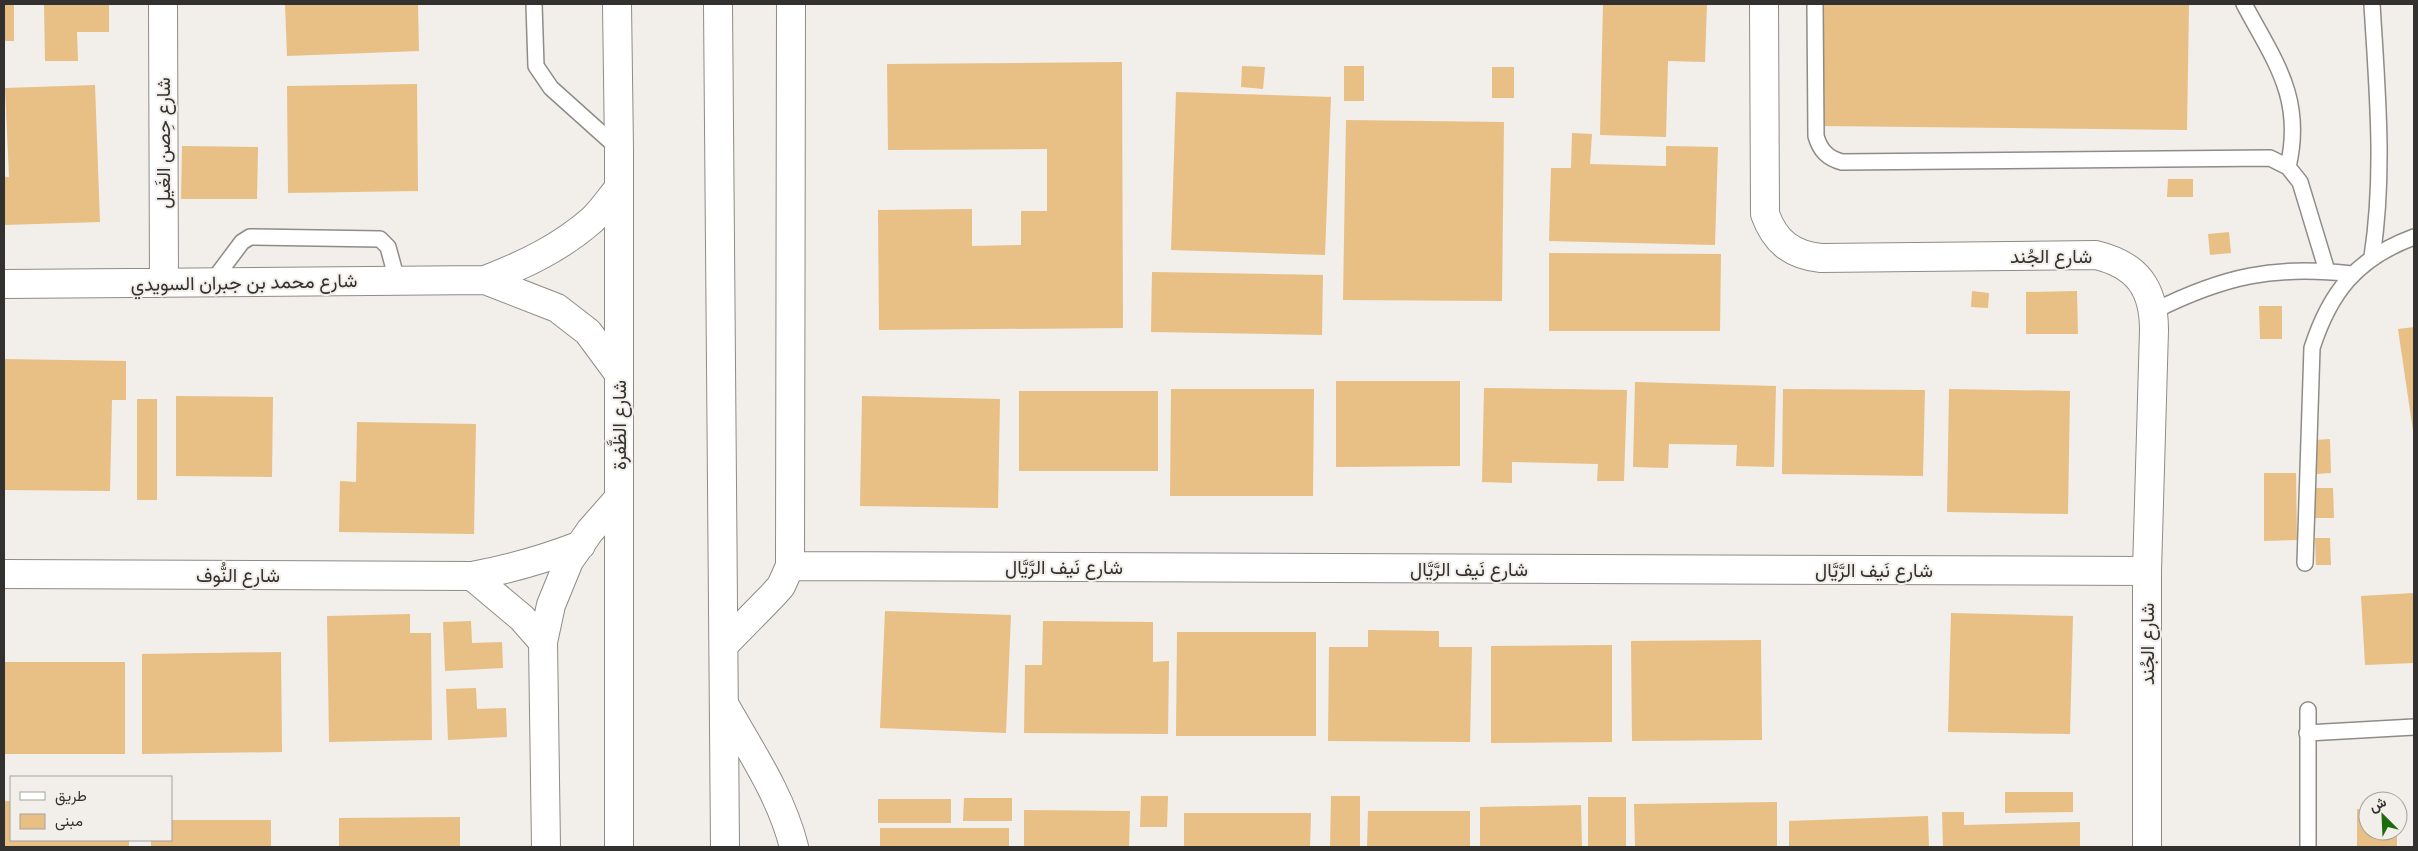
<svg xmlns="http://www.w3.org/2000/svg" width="2418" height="851" viewBox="0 0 2418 851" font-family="Figtree,Vazirmatn,sans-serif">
  <rect width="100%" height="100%" fill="#f2eee9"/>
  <path fill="#e8bf84" d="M4,4h10v37h-10z
    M44,4h65v28h-32l1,29h-33z
    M285,4h133l1,47 -132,5z
    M1603,4h104l-2,58 -37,-1 -2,76 -66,-2z
    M1823,4h366l-2,126 -366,-4z
    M1122,62l1,266 -244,2 -1,-120 94,-1v37l49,-1v-34h26v-62l-159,1 -1,-86z
    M1242,66l23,1 -2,22 -22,-2z
    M1344,66h20v35h-20z
    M1492,67h22v31h-22z
    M417,84l1,107 -130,2 -1,-107z
    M95,85l5,137 -96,3v-48h5l-4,-89z
    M1176,92l155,5 -6,158 -154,-5z
    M1346,120l158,2 -2,179 -159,-1z
    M1572,133l20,1 -2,30 76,2v-20l52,1 -3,98 -166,-4 2,-73h20z
    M182,146l76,1 -1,52h-76z
    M2168,179h25v18h-26z
    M2229,232l2,21 -21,2 -2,-21z
    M1549,253l172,1 -1,77h-171z
    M1152,272l171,3 -1,60 -171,-3z
    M1972,291l17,2 -1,15 -17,-1z
    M2077,291l1,43h-52v-42z
    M2259,306h23v33h-22z
    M2414,327v104h-1l-15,-102z
    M4,359l122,2v39h-14l-2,91 -106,-1z
    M1336,381h124v85l-124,1z
    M1635,382l141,4 -2,81 -38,-1 1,-21 -68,-1 -1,24 -35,-1z
    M1484,388l143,2 -3,91h-27l1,-17 -86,-2v21l-30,-1z
    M1171,389h143l-1,107h-143z
    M1783,389l142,1 -2,86 -141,-2z
    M1949,389l121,2 -2,123 -121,-2z
    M1019,391h139v80h-139z
    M176,396l97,1 -1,80 -96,-1z
    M862,396l138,3 -2,109 -138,-2z
    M137,399h20v101h-20z
    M357,422l119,2 -2,110 -135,-2 1,-51 16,1z
    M2330,439l1,34 -15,1 -1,-34z
    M2264,473h32l1,67 -33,1z
    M2315,488h18l1,30h-19z
    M2315,538h15l1,27h-15z
    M2414,593v70l-49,2 -4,-69z
    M885,611l126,4 -5,118 -126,-5z
    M1951,613l122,3 -3,118 -122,-2z
    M410,614v19h21l1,107 -103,2 -2,-126z
    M471,621l1,22 30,-1 1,26 -58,3 -2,-49z
    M1043,621l110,1v40l16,-1 -1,73 -144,-1 1,-68h17z
    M1368,630l71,1v16h33l-2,95 -142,-1 1,-94h39z
    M1177,632h139v104h-140z
    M1761,640l1,100 -130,1 -1,-100z
    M1612,645v97l-121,1v-97z
    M281,652l1,100 -140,2v-100z
    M4,662h121v92h-121z
    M476,688l1,21 29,-1 1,29 -59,3 -2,-51z
    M2005,792h68v20l-68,1z
    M1141,796h27l-1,31h-27z
    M1331,796h29v51h-30z
    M1588,797h38v50h-38z
    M964,798h48v23h-49z
    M878,799h73v24h-73z
    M4,801h7v39h118v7h-125z
    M1777,802v45h-142l-1,-43z
    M1581,805l1,42h-102v-40z
    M2357,809h11v22h29v16h-40z
    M1024,810l106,1 -1,36h-105z
    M1368,811h102v36h-103z
    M1942,812h22v13l116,-3v25h-137z
    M1184,813h127l-1,34h-126z
    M1928,816l1,31h-140v-26z
    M460,817v30h-121v-29z
    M171,820h100v27h-120v-7h20z
    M880,828h129v19h-129z"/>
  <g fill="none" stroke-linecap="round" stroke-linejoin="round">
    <defs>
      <path id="service" d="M534,4l2,62 15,22 68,61
        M1815,4l1,132c4,14 11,22 26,26l428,-4 18,9 12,15 27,89
        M2244,4c31,58 60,94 44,163
        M2372,4c5,85 13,168 0,253
        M212,282l30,-40 8,-5 130,2 8,8 9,33
        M2154,311c70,-35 120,-46 198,-37
        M2305,563l7,-215c18,-56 45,-90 102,-111
        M2307,733l107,-6
        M2308,847v-137"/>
      <path id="minor" d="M163,4l1,279
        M1764,4l1,210c10,28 27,41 56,44l275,-3c41,10 58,33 58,75l-7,241v276
        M485,280c39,-15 75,-32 107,-60 10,-9 18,-22 27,-32
        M4,284l481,-4 72,28 31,24 31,42
        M790,566l1357,5
        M4,574l468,2c38,-7 73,-17 109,-31
        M472,576l50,42 21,24
        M724,645l49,-50 8,-9 9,-20 1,-562
        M724,704c26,46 57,91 70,143
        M546,847l-3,-205 8,-37 18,-44 21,-30 29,-33"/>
      <path id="secondary" d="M617,4l2,145v698
        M718,4l7,843"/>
    </defs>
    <use href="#service" stroke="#8f8c87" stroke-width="18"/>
    <use href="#minor" stroke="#8f8c87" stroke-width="30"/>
    <use href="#secondary" stroke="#8f8c87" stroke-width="30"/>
    <use href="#service" stroke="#fff" stroke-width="15"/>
    <use href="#minor" stroke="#fff" stroke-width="28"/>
    <use href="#secondary" stroke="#fff" stroke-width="28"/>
  </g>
  <g text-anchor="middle" stroke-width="4" stroke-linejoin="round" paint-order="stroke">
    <g font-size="19" fill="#32312f" stroke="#f2eee9">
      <text transform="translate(163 143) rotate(-90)" y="7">شارع حِصن الغَيل</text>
      <text x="2051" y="263">شارع الجُند</text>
      <text transform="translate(244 282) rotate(-1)" y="7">شارع محمد بن جبران السويدي</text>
      <text transform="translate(619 425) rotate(-90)" y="7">شارع الظَّفرة</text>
      <text x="1064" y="574">شارع نَيف الرَّيَّال</text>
      <text x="1469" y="576">شارع نَيف الرَّيَّال</text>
      <text x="1874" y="577">شارع نَيف الرَّيَّال</text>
      <text x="238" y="582">شارع النُّوف</text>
      <text transform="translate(2147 644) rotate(-90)" y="7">شارع الجُند</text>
    </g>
  </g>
  <rect width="2418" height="851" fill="none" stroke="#32312f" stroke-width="10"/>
  <rect x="10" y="776" width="162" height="65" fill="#f2eee9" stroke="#a5a29f"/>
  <rect x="20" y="792" width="25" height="8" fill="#ffffff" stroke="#a5a29f"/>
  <text x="55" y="801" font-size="15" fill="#32312f">طريق</text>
  <rect x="20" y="814" width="25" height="15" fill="#e8bf84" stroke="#a5a29f"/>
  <text x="55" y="826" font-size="15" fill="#32312f">مبنى</text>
  <g transform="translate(2383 816) rotate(336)"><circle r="24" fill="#f2eee9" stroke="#a5a29f"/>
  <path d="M0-4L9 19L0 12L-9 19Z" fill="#1c6b0d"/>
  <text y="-8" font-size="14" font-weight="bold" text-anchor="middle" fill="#32312f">ش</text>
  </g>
</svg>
